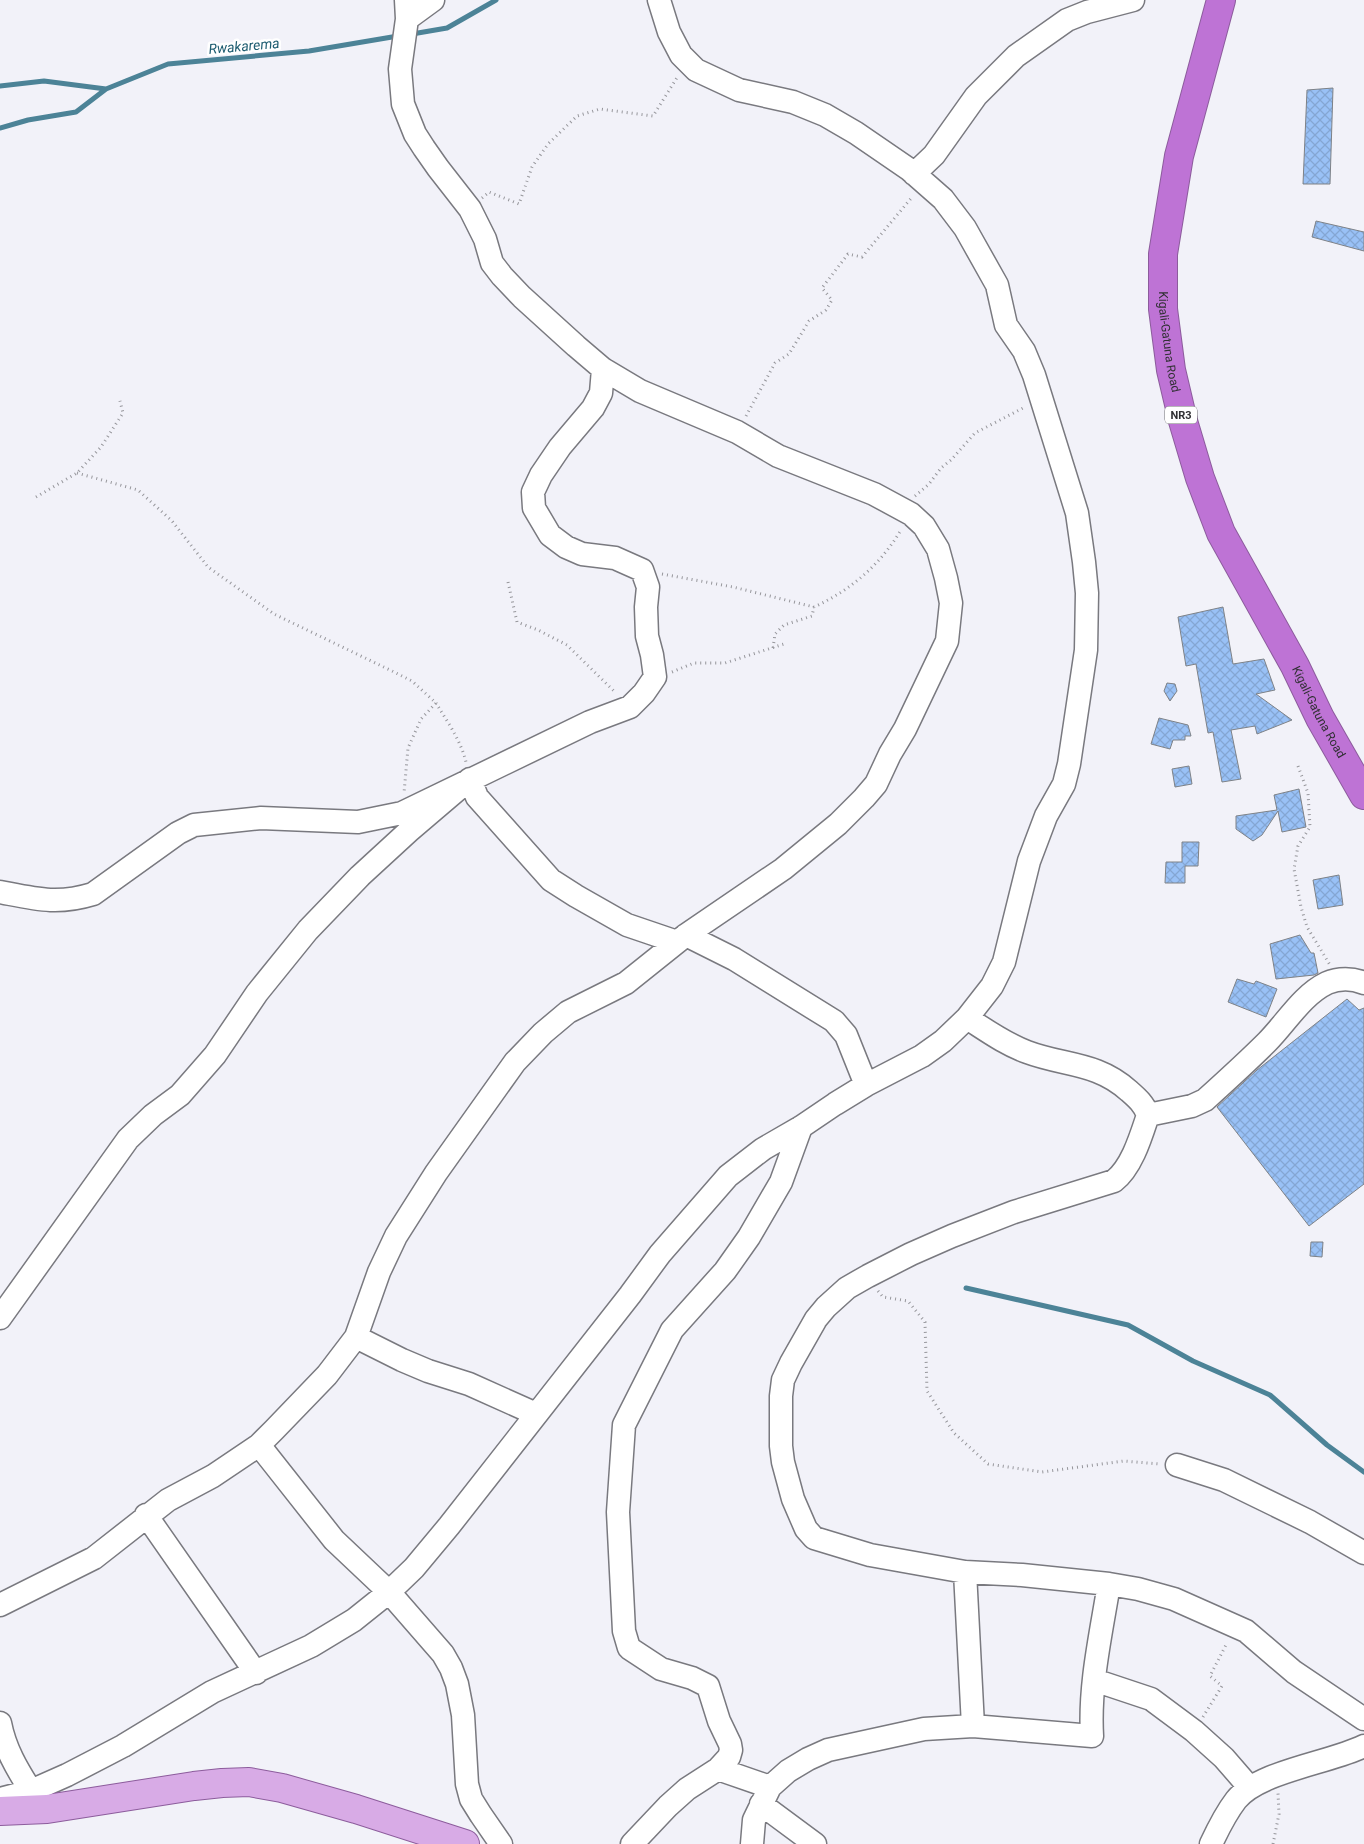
<svg xmlns="http://www.w3.org/2000/svg" width="1364" height="1844" viewBox="0 0 1364 1844" font-family="Roboto,sans-serif">
  <defs>
    <pattern id="building-cross-hatch" width="8" height="8" patternUnits="userSpaceOnUse" patternTransform="scale(1.25)"><rect width="8" height="8" fill="#99c1f6"/><path d="M0 0l8 8M0 8l8-8" fill="none" stroke="#84a6d3"/></pattern>
  </defs>
  <rect width="100%" height="100%" fill="#f2f2f9"/>
  <g fill="none" stroke-linecap="round" stroke-linejoin="round">
    <path stroke="#4c8397" stroke-width="5" d="M412,34l35,-6 49,-28
      M0,86l44,-5 62,8
      M0,128l28,-8 48,-8 30,-23 62,-25 141,-13 89,-15
      M966,1288l162,37 65,36 77,34 57,50 37,27"/>
  </g>
  <path fill="url(#building-cross-hatch)" stroke="#7e8287" d="M1333,88l-3,96h-27l4,-94z
    M1316,221l48,11v19l-52,-14z
    M1223,607l10,57 31,-5 11,31 -19,4 36,26 -35,14 -2,-8 -24,4 10,49 -19,3 -9,-50 -5,1 -12,-69 -10,2 -8,-49z
    M1167,683l8,1 2,7 -7,10 -6,-10z
    M1159,718l29,7 3,11h-6v4h-12l-3,9 -19,-5z
    M1189,766l3,18 -17,3 -3,-18z
    M1299,789l7,38 -24,5 -4,-21 -16,24 -9,6 -17,-12v-13l41,-6 -3,-15z
    M1182,842h17l-1,24h-13v17h-20l1,-21h16z
    M1339,875l4,30 -25,4 -5,-29z
    M1300,935l11,18h3l4,20 -4,2 -38,4 -6,-35z
    M1237,979l17,5 2,-3 21,8 -11,28 -38,-15z
    M1347,999l12,11 5,-2v176l-55,42 -92,-119 40,-37z
    M1311,1242h12l-1,15 -12,-1z"/>
  <g fill="none" stroke-linecap="round" stroke-linejoin="round">
    <defs>
      <path id="minor" d="M407,19l26,-19
        M914,174l20,-19 42,-59 40,-40 51,-36 20,-8 46,-12
        M0,892c36,7 57,13 93,2l85,-61 16,-8 67,-7 97,4 44,-9 188,-91 40,-15 14,-14 11,-16 -3,-22 -5,-19 -1,-29 2,-20 -6,-17 -27,-12 -33,-4 -16,-7 -16,-12 -16,-27 -1,-16 8,-17 19,-28 33,-39 8,-15 2,-24
        M686,935l48,24 100,62 12,14 20,50
        M967,1018c19,12 38,26 60,34 37,14 70,10 102,39 8,7 15,13 19,24 -7,21 -16,52 -34,66l-100,31 -62,24 -41,18 -43,22 -21,12 -21,19 -10,12 -25,44 -8,17 -2,16v50l2,16 10,37 13,30 8,9 56,17 95,17 57,3 87,9 29,5 36,10 72,32 48,41 70,47
        M1148,1115l44,-9 13,-6c21,-19 42,-38 62,-58 19,-19 35,-47 60,-59 11,-5 26,-5 37,0
        M0,1318l128,-179 25,-24 27,-20 35,-40 42,-62 51,-63 52,-54 49,-45 61,-52 7,18 74,83 25,16 51,29 50,17
        M356,1337l46,23 26,11 41,13 67,30
        M259,1445l75,95 55,52 54,62 8,14 6,16 6,31 4,69 4,15 10,16 20,29
        M1177,1465l47,15 86,42 54,31
        M146,1515l110,158
        M0,1605l94,-47 74,-58 45,-24 46,-31 15,-15 53,-55 29,-38 23,-65 17,-36 40,-63 79,-111 28,-29 25,-21 58,-29 60,-48 97,-66 55,-45 26,-26 12,-14 14,-30 15,-25 42,-88 4,-38 -5,-25 -8,-29 -14,-23 -13,-12 -37,-20 -96,-38 -41,-24 -97,-41 -37,-22 -27,-23 -54,-49 -20,-21 -10,-13 -7,-24 -15,-30 -32,-41 -14,-20 -9,-14 -12,-30 -3,-35 7,-50 -1,-19
        M1094,1680l57,19 43,32 30,27 26,30
        M0,1723c5,26 17,46 31,68
        M973,1726l119,10c-3,-51 9,-102 17,-152
        M718,1769l52,18
        M0,1799l31,-8 36,-16 56,-29 89,-54 99,-46 43,-26 35,-28 25,-24 35,-42 181,-231 30,-41 68,-78 35,-27 38,-22 34,-23 31,-19 56,-29 21,-15 24,-23 25,-32 12,-24 25,-101 17,-45 18,-32 5,-20 17,-114 1,-57 -3,-31 -7,-49 -43,-138 -10,-24 -18,-26 -9,-40 -32,-57 -22,-29 -33,-29 -54,-37 -31,-18 -32,-13 -54,-12 -43,-20 -15,-15 -12,-23 -10,-32
        M761,1804l54,40
        M632,1844l36,-38 19,-17 31,-20 11,-12 2,-7 -1,-6 -11,-23 -11,-35 -16,-8 -31,-9 -32,-21 -5,-17 -6,-119 6,-87 48,-95 53,-59 24,-34 32,-55 20,-55
        M752,1844l2,-24 16,-33 18,-16 20,-12 20,-9 96,-21 49,-3 -8,-154
        M1211,1844c7,-15 15,-31 25,-44 23,-29 94,-37 128,-54"/>
      <path id="major" d="M0,1811l47,-2 147,-23 28,-3 27,-1 33,6 74,21 109,35"/>
      <g id="highway">
        <path id="s1" d="M1221,0l-42,156 -16,98v55l8,61 12,51 17,57 21,55 74,133 25,52 44,77"/>
      </g>
    </defs>
    <use href="#minor" stroke="#79797f" stroke-width="25"/>
    <use href="#major" stroke="#8c5c9c" stroke-width="30"/>
    <use href="#highway" stroke="#8c5c9c" stroke-width="30"/>
    <path stroke="#96969b" stroke-width="3" stroke-dasharray="1 4" stroke-linecap="butt" d="M482,198l7,-6 30,12 13,-37 16,-23 29,-28 23,-7 53,7 25,-40
      M746,416l29,-53 14,-9 20,-33 17,-11 6,-10 -10,-12 26,-34 14,3 51,-61
      M77,473l61,17 34,31 36,46 66,47 118,57 20,10 24,22 -15,16 -13,29 -4,45
      M915,496l14,-12 12,-16 10,-8 24,-27 50,-26
      M36,497l41,-24 24,-26 22,-34 -4,-16
      M662,574l71,13 81,20
      M508,582l9,40 21,8 29,15 49,48
      M773,648l2,-14 9,-9 28,-9 2,-9c37,-17 66,-42 87,-77
      M672,672l22,-9h31l62,-20
      M436,703c11,18 25,38 30,59
      M1298,766l10,27 2,34 -12,19 -4,23 7,38 6,20 23,38
      M878,1291l5,6 25,4 17,21 2,69 27,42 34,31 54,8 82,-11 35,3
      M1203,1717l19,-31 -12,-10 17,-33
      M1273,1844l6,-30 -1,-21"/>
    <use href="#minor" stroke="#fff" stroke-width="22"/>
    <use href="#major" stroke="#d8abe6" stroke-width="28"/>
    <use href="#highway" stroke="#be73d5" stroke-width="28"/>
  </g>
  <g text-anchor="middle" stroke-width="5" stroke-linejoin="round" paint-order="stroke">
    <rect fill="#fff" stroke="#6e6e70" stroke-width="1" x="1165" y="406.5" width="32" height="17" rx="4"/>
    <g font-size="11" font-weight="bold" fill="#303033">
      <text x="1181" y="419">NR3</text>
    </g>
    <g font-size="12" fill="#303033" stroke="#fff">
      <text dy="4" stroke="none"><textPath href="#s1" startOffset="349">Kigali-Gatuna Road</textPath></text>
      <text dy="4" stroke="none"><textPath href="#s1" startOffset="752">Kigali-Gatuna Road</textPath></text>
    </g>
    <g font-size="14" font-style="italic" fill="#1d5c70" stroke="#fff">
      <text transform="translate(244 46) rotate(-5)" y="5">Rwakarema</text>
    </g>
  </g>
</svg>
